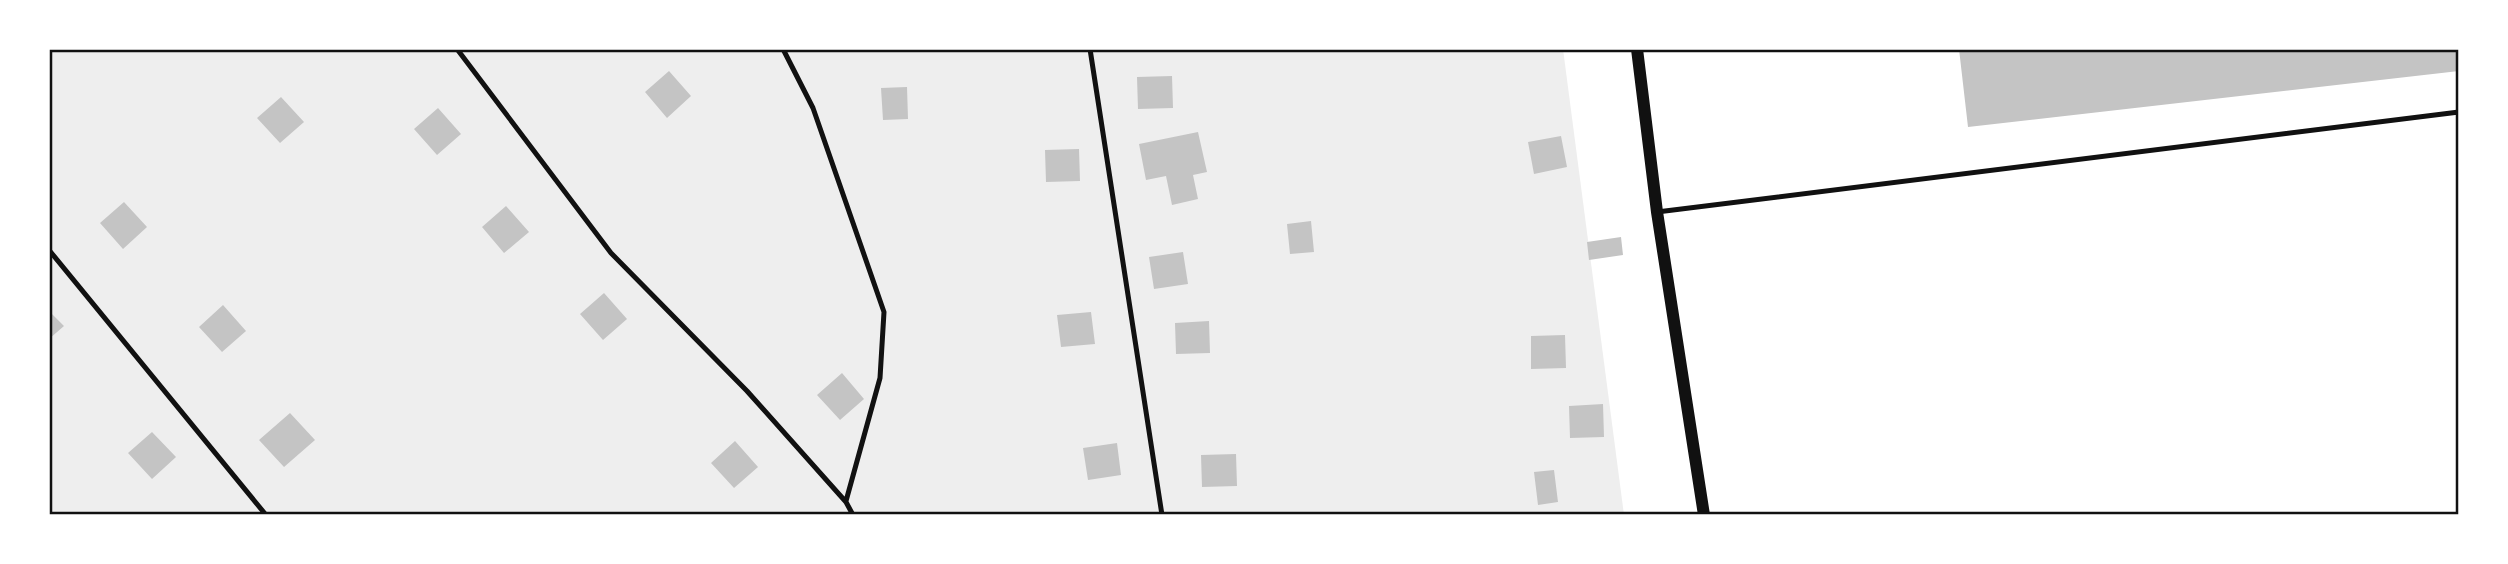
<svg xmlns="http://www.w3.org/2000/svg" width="2508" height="564" viewBox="0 0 2508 564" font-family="'DejaVu Sans',sans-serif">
  <rect width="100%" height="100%" fill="#fff"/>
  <path fill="#eee" d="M49,49h1514l61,466h-1575z"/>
  <path fill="#c4c4c4" d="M1959,49h500v22l-491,56z
    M669,71l22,25 -24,22 -22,-26z
    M1172,76l1,32 -35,1 -1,-32z
    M907,87l1,32 -25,1 -2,-32z
    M281,97l23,25 -24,21 -23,-25z
    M438,108l23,26 -24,21 -23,-26z
    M1198,132l9,40 -14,3 5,24 -26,6 -6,-29 -20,4 -7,-36z
    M1561,136l6,31 -33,7 -6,-32z
    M1079,149l1,32 -34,1 -1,-32z
    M124,202l23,25 -24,22 -23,-26z
    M506,206l23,26 -25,21 -22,-26z
    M1311,221l3,31 -24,2 -3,-30z
    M1621,237l2,18 -34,5 -2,-18z
    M1183,252l5,32 -34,5 -5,-32z
    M604,293l23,26 -24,21 -23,-26z
    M223,305l23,26 -24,21 -23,-25z
    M49,311l15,15 -15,13z
    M1091,312l4,32 -34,3 -4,-32z
    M1209,321l1,32 -34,1 -1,-31z
    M1565,335l1,33 -35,1v-33z
    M842,373l22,26 -24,21 -23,-25z
    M1603,404l1,33 -34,1 -1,-32z
    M290,413l25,27 -31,27 -25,-27z
    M152,432l24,25 -24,22 -24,-26z
    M735,441l23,26 -24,21 -23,-25z
    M1117,443l4,32 -33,5 -5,-32z
    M1236,454l1,32 -35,1 -1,-32z
    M1554,470l4,32 -20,3 -4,-33z"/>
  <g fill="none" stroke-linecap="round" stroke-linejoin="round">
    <path stroke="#111" stroke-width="5" d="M457,49l154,204 136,138 99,111 7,13
      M783,49l30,59 71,204 -4,66 -34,123
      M1090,49l72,466
      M1657,212l802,-100
      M49,250l217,265"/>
    <path stroke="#111" stroke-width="12" d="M1637,49l20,163 47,303"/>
  </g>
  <rect width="2508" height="564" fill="none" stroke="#ffffff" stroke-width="102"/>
  <rect x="51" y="51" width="2406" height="462" fill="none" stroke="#111" stroke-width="2.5"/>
</svg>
